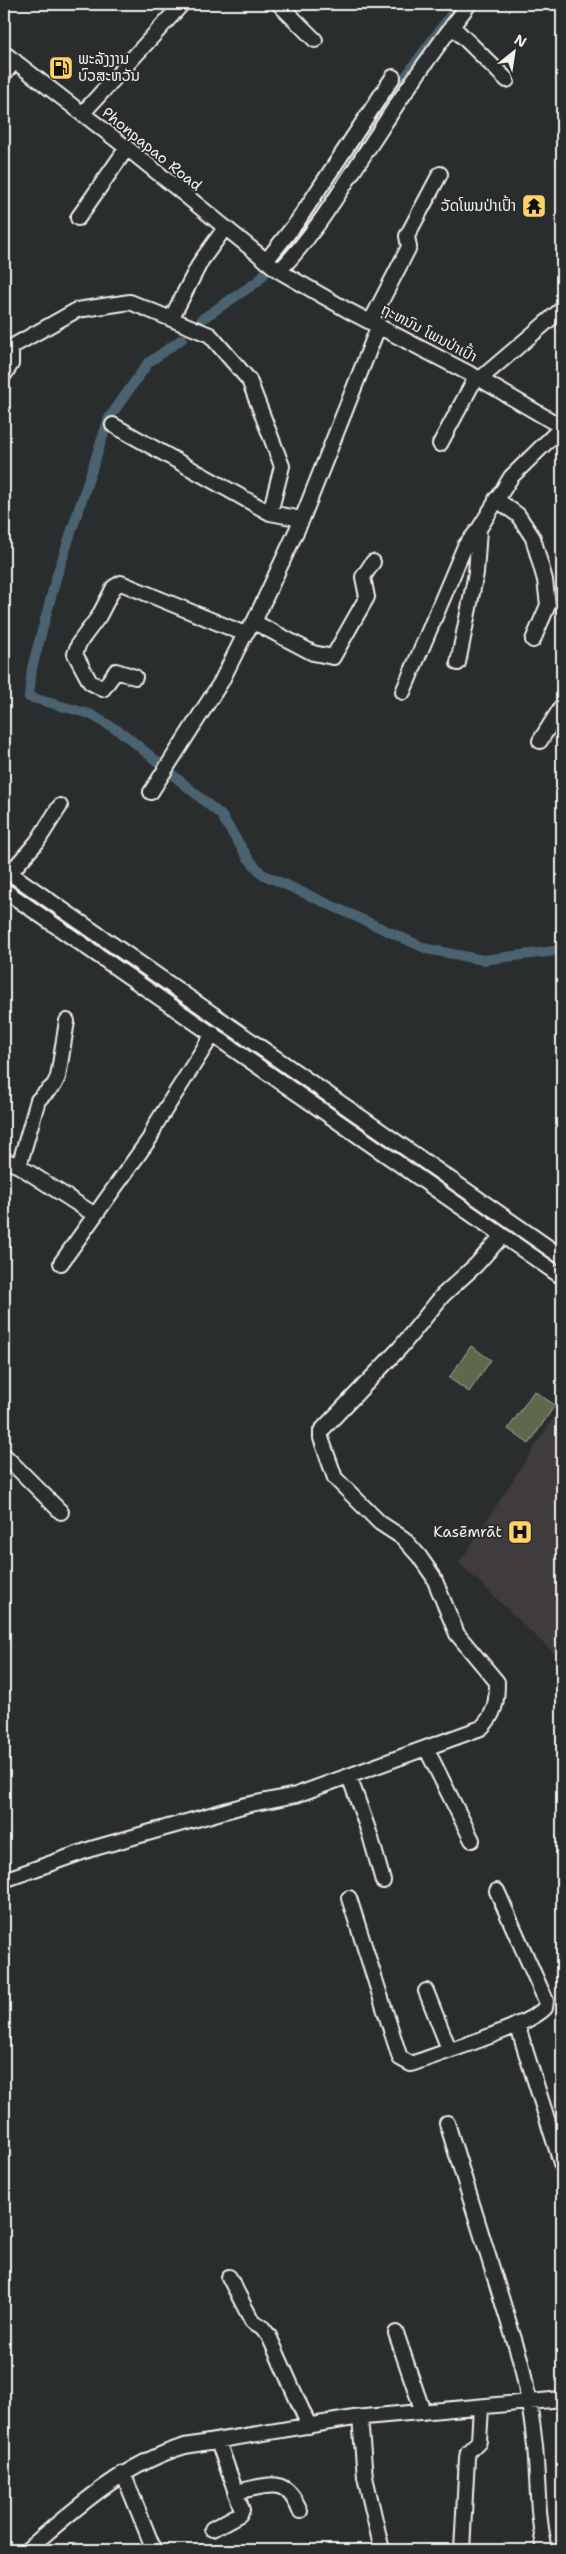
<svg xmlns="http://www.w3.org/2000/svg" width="566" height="2554" viewBox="0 0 566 2554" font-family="'Shantell Sans','Noto Sans Lao',sans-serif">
  <rect width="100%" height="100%" fill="#2a2d2e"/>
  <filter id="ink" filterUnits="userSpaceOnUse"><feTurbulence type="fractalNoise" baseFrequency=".02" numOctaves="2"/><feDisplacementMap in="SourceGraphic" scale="10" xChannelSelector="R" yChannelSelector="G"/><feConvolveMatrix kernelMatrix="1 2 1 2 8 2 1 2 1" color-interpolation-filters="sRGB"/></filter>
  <g filter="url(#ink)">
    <path fill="#3f3b3c" d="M562,1405v256l-103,-98z"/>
    <path fill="#5d674e" stroke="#a8ac9b" d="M471,1346l20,14 -22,32 -20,-14z
      M534,1391l21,14 -26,39 -21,-15z"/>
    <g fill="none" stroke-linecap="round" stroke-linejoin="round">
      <path stroke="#4b636f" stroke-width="10" d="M202,319l55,-37 22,-25 32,-40 81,-122 67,-91
        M182,339l-34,24 -39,55 -52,157 -25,93 -3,29 61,17 34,20 97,81 27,43 14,16 165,75 56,11 79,-10"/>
      <defs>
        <path id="minor" d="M279,4l36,36
          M452,26l55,54
          M4,53l123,95 152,123 70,40 131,68 82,48
          M4,74l11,-13
          M82,114l100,-110
          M78,218l49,-70
          M266,261l31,-39 96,-145
          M279,271c39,-40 65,-87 96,-133 29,-46 61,-91 94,-134
          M171,319l30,-58 24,-33
          M371,321l38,-74 -2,-11 33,-62
          M4,351l73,-41 53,-8 80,33 39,45 33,86 -12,47 32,6
          M4,375l7,-11v-17
          M480,379l82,-70
          M113,425l157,88
          M440,444l36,-67
          M496,499l22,16 15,23 12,42 3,25 -15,35
          M254,622l59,31 20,4 34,-60 -4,-20 10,-15
          M458,663l18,-90 3,-44
          M135,677l-19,-6 -13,18 -13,-7 -15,-28 4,-11 20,-27 15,-29 7,-4 124,51
          M403,692l62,-146 14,-17 32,-52 51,-50
          M540,741l22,-35
          M151,792l70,-110 24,-48 9,-12 48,-103 77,-194
          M4,869l558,388
          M10,873l27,-31 23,-36
          M4,890l558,387
          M4,1160l15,6 76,49
          M19,1166l19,-66 16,-15 4,-8 9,-56
          M61,1263l89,-125 6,-14 57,-90
          M4,1455l57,57
          M426,1748l46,92
          M349,1776l21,59 13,46
          M4,1880l87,-31 155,-44 50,-10 185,-67c14,-13 16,-27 16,-46l-40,-48 -24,-58 -14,-20 -16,-18 -23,-15 -45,-45 -14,-40v-7l79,-83 43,-53 33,-30 26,-29
          M349,1898l51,160 11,6c29,-11 116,-37 134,-56l1,-7 -49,-110
          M426,1991l23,58
          M517,2024l45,142
          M447,2123l74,239c6,28 11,55 14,84 3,35 2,70 10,104
          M229,2277l23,44 10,6 7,9 40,90
          M396,2333l27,79
          M360,2418l5,59 17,73
          M123,2473l31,77
          M235,2492c34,-6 50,-18 65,19
          M212,2529l28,-15 2,-4 -24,-69
          M27,2550c48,-41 96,-86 158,-104l169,-28 208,-19
          M462,2550l5,-92 1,-6 11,-11 2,-34"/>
      </defs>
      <use href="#minor" stroke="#f4f1e8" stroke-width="18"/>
      <use href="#minor" stroke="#2a2d2e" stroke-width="14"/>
    </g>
  </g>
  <defs>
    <symbol id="fuel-square" viewBox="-11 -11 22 22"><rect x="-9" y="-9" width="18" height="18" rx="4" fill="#ffd166" stroke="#2a2d2e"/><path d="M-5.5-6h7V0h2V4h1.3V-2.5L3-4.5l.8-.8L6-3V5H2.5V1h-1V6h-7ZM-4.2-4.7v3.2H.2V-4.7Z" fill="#111"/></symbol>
    <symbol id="temple-square" viewBox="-11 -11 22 22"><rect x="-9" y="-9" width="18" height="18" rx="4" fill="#ffd166" stroke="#2a2d2e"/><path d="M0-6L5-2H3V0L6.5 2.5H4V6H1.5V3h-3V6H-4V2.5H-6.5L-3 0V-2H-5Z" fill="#111"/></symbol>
    <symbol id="hospital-square" viewBox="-11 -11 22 22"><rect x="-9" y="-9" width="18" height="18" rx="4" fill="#ffd166" stroke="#2a2d2e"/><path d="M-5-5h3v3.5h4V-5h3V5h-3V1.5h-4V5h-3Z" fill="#111"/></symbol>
  </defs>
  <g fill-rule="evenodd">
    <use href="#fuel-square" x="47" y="54" width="28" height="28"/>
    <use href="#temple-square" x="520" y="192" width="28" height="28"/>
    <use href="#hospital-square" x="506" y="1518" width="28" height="28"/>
  </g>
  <g text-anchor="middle" stroke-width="4" stroke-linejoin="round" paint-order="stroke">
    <g font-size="15" fill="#f4f1e8" stroke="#2a2d2e" text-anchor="end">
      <text x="78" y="64" text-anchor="start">ພະລັງງານ<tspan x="78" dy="17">ບົວສະຫວັນ</tspan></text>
      <text x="516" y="211">ວັດໂພນປ່າເປົ້າ</text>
      <text x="502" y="1537">Kasēmrāt</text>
    </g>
    <g font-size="15" fill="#f4f1e8" stroke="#2a2d2e">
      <text transform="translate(152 149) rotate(39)" y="5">Phonpapao Road</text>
      <text transform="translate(429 333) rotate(28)" y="5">ຖະຫນົນ ໂພນປ່າເປົ້າ</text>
    </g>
  </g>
  <rect width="566" height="2554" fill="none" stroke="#2a2d2e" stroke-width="20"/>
  <rect x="10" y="10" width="546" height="2534" fill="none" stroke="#f4f1e8" stroke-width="2" filter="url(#ink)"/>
  <g transform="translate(514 52) rotate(30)" stroke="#2a2d2e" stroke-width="4" paint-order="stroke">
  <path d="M0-4L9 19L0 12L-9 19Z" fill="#f4f1e8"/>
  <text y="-8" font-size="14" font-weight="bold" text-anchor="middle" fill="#f4f1e8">N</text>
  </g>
</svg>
